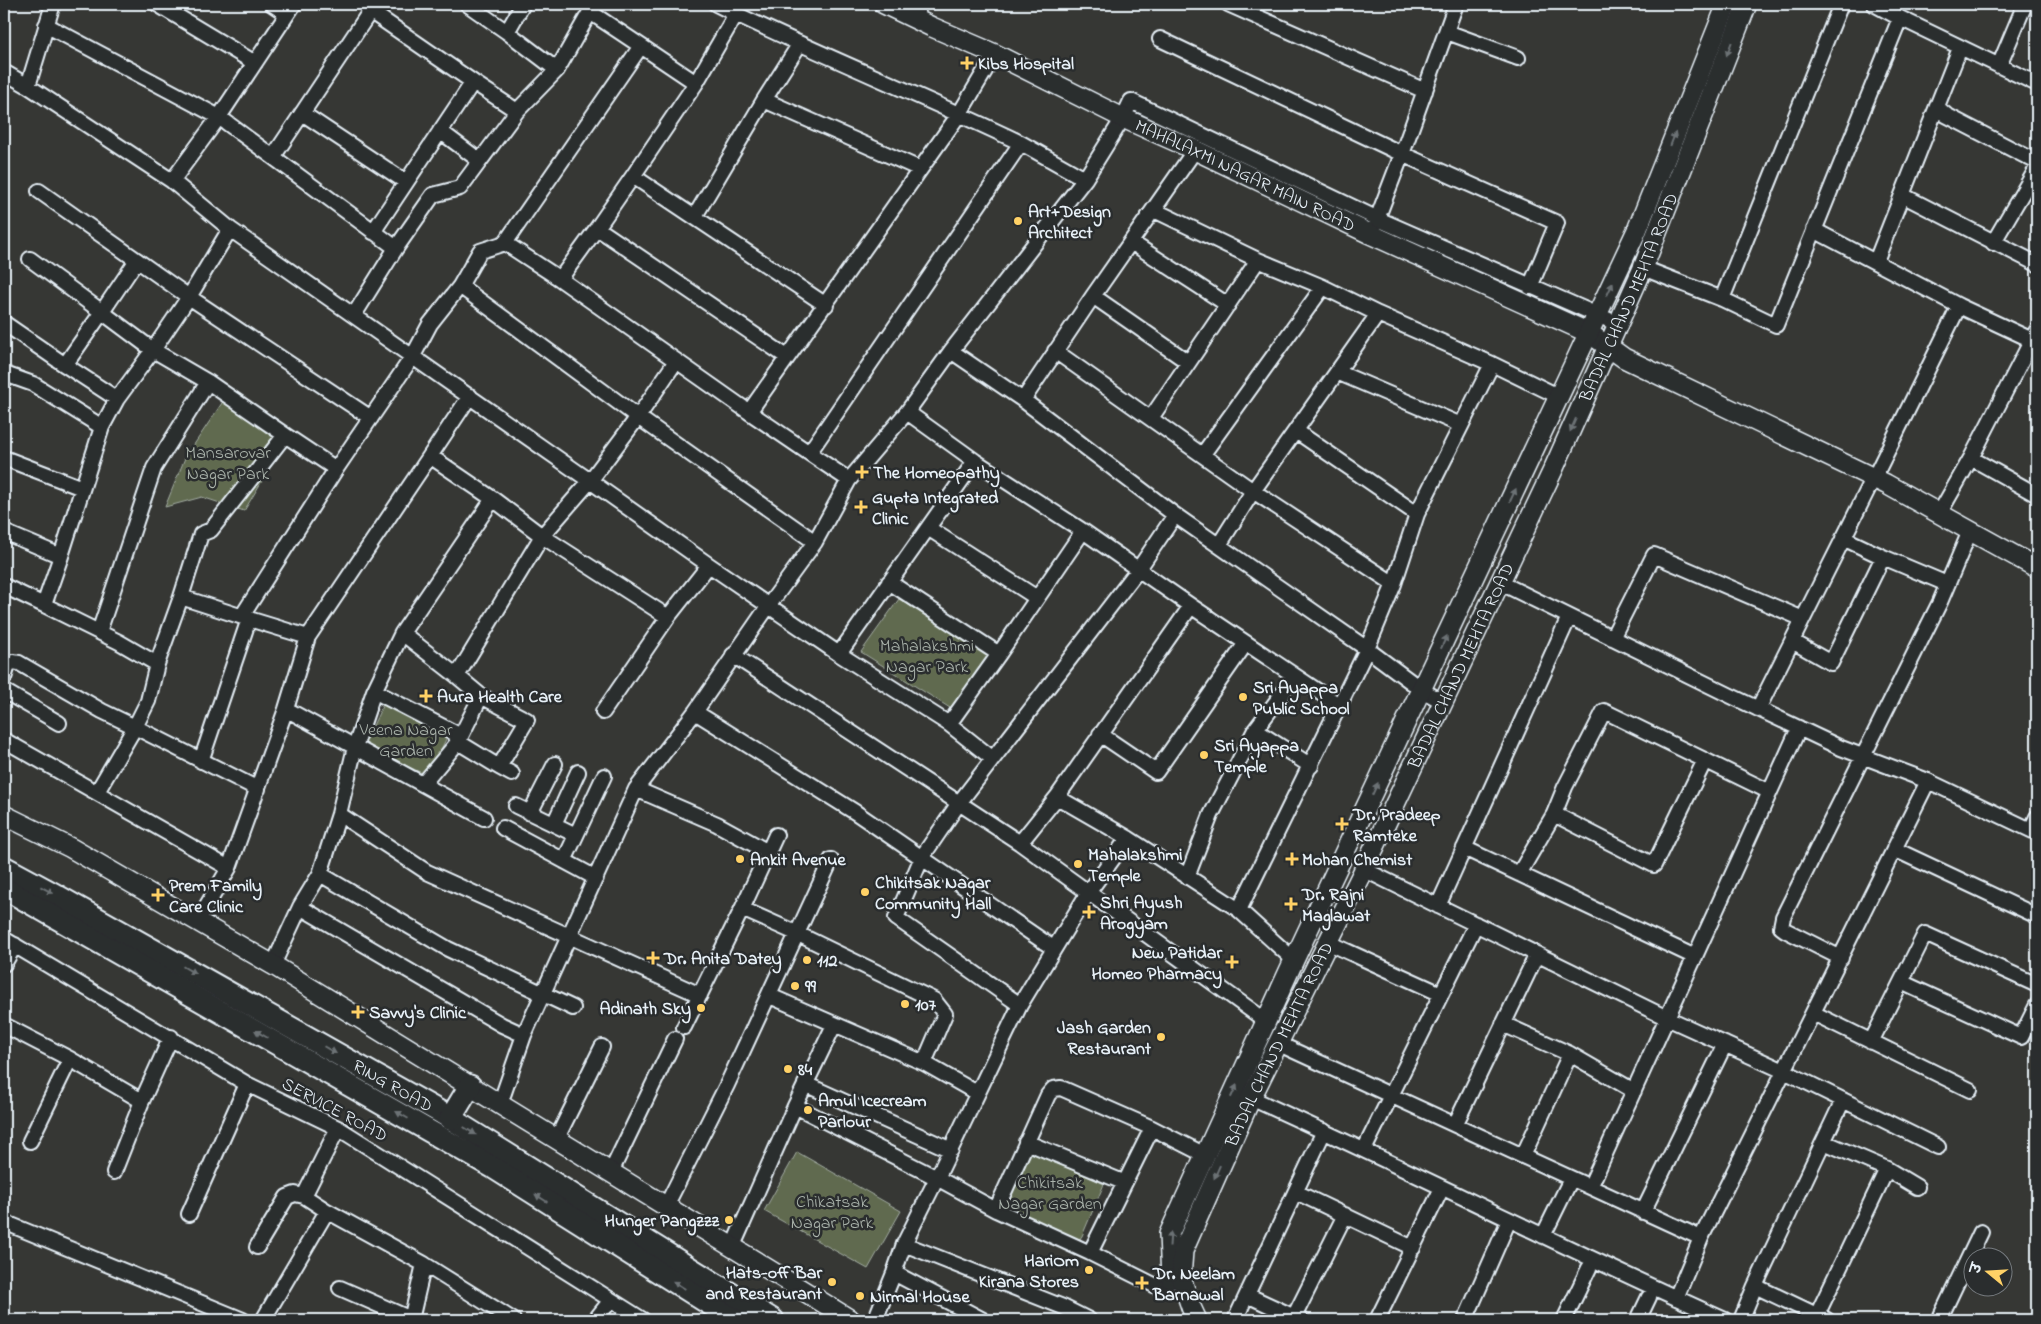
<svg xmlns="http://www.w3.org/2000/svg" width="2041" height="1324" viewBox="0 0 2041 1324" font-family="'Indie Flower','Playpen Sans Deva',sans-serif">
  <rect width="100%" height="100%" fill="#363734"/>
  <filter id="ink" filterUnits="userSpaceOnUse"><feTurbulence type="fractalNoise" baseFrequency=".02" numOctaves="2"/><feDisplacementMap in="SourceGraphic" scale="10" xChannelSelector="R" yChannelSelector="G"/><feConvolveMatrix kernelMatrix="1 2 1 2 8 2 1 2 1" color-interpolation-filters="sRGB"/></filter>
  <g filter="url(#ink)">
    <path fill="#616a50" stroke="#a4aea4" d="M224,400l62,41 -42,70 -42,-14 -37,10 20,-49z
      M899,599l91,56 -40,53 -89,-56z
      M384,702l65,31 -21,43 -64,-31z
      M1029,1150l75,34 -22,52 -3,4 -75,-35z
      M797,1152l104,59 -33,58 -104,-58z"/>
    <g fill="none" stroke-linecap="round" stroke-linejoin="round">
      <defs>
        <path id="street" d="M53,4l-25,82 144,95
          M157,4l98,59
          M272,4l15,10
          M467,4l40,28 50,38
          M1228,4l197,87
          M1874,4l26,14 137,66
          M370,11l103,71 -100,150
          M736,14c94,45 191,84 285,129
          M914,19l6,-15
          M46,25l173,92 75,-113
          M507,32l16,-28
          M1447,32l71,26
          M1160,39l242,115 155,69 -27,64
          M641,46l55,37
          M1999,66l26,-62
          M4,72l24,14
          M764,100l35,-55
          M1937,107l9,8 91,47
          M517,111l40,-41 33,-58
          M302,113l104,69
          M440,131l40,30
          M273,157l102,-153
          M633,176l63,-93 40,-69 -20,-10
          M39,191l150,106 182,121
          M1902,195l135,69
          M1154,210l104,50 65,27 55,27 114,50 68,33
          M695,216l69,-116 156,69
          M1374,227l28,-73 54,-150
          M597,228l36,-52 193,129
          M230,229l-58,-48 47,-64 177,131 -42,67
          M1814,230l145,76 73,34
          M1131,242l97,63
          M505,243l-25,8 -20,35 178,131 38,-56
          M1993,243l44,-75
          M396,248l37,-53 27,-7 57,-77 -44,-29
          M30,259l72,53 35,-52
          M1876,261l84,-213
          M1643,268l79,31 54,26 124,-307
          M560,279l-55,-36 136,-197 -51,-34 6,-8
          M1093,296l95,66
          M1722,299l119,-295
          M4,323l61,42
          M951,351l72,49 152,115 192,134 55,41 21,12
          M1055,351l198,140 141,93
          M1337,372l124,53
          M4,378l1,-4 28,10 69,43
          M117,399l-52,-34 37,-53 51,38 55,32 77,53
          M1023,400l70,-104 102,-146
          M749,412l-189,-133 37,-51 190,129
          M907,412l68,49 108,70 108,75 149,100
          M1151,418l107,-158
          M1296,431l121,83
          M809,453l-60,-41 211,-299 35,-59
          M1203,454l120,-167
          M430,456l40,-60
          M4,458l78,30
          M1971,458l66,37
          M1874,478l85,-172
          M849,480l-40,-27 212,-310 64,36
          M1939,514l32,-56 66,-128
          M928,528l109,70
          M4,532l57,24
          M815,542l-177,-125 -48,64 119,84 130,89 110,70 44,35
          M1219,545l34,-54 125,-177
          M1883,557l64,27
          M889,582l110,72
          M1501,583l230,113 110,52 87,33 109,52
          M4,586l40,19
          M181,597l20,-63 10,-4 74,-95 51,34
          M242,616l94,-147 77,-113 17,-32 30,-38
          M668,617l41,-52
          M249,619l59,18
          M99,632l55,-164 54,-86
          M1612,638l42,-83 149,64
          M1792,641l39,22 52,-106 -40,-19
          M839,654l136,-193
          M733,655l287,188 246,178
          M457,676l24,20
          M4,678l4,-13 5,-3 6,1 83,48 33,16 13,-26 9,-37
          M4,691l55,32
          M374,691l28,-58
          M286,709l198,109
          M1758,709l111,-222
          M695,712l160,100 198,136
          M949,724l50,-70 84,-123
          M1255,730l56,36
          M1100,734l56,38 90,-129
          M4,740l225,128
          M201,761l48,-142 -68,-22 -24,67 -38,-22 -75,-37 17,-49 41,-129 15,-28 36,-49 36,-53 41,-68 360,252 -48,55 -85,140 -55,-43 91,-134
          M499,767l13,7
          M636,789l81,35 51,28
          M97,792l38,-65 123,62
          M1057,797l71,41 111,72 55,50
          M516,806l60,29
          M530,813l25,-49
          M339,814l88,58 273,123
          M1554,814l100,51 51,-105
          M554,824l24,-52
          M503,828l93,50
          M2031,830l6,-13
          M1020,843l37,-46 134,-191
          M1464,848l231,109
          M1894,849l143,67
          M564,861l40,-85
          M1365,870l302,148 117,53 154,76
          M320,874l128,75 125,59
          M1519,874l35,-60 11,-27 39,-76 166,81
          M1187,877l24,-62 44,-85 40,-53
          M1438,906l131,-289
          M300,907l202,118 22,10
          M742,909l54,24 138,67 11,14 -21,49
          M1239,910l128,-261 27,-65 23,-70 75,-150
          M197,922l32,-54 57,-159 22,-72 122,-181 63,43 49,37 126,81 -65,95
          M4,939l243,145 91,44 305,192
          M1329,943l112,51
          M1841,958l-56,-28 -4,-3 2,-10 157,-315 30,-71
          M4,964l11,-19
          M273,965l27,-58 20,-33 19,-60 16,-67 19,-56 81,42 3,9 41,25 28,-47 -46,-24 -23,46 -35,42
          M1901,982l120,55 16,-32
          M770,996l154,67 53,30
          M1020,1005l-124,-87 26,-61 37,-54 179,-233 37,-55
          M1813,1013l157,77
          M1503,1024l67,30 64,37
          M4,1025l66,34 72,42 29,-64
          M684,1027l58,-118 34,-74
          M1871,1042l54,-108 112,51
          M1277,1043l424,195
          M805,1084l146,66
          M1251,1098c159,72 315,151 474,222
          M500,1104l24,-69 112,-246 59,-77 74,-107 46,-63 34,-62 58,-68 44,-61 134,-172 38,-61 8,-17 247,118 240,105
          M795,1106l142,72 59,32 94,43 68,34 12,-9
          M1455,1125l82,-171
          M338,1128l-34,68 23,15 97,53 -13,56
          M1152,1128l53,27
          M556,1140l46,-93
          M30,1141l40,-82
          M1026,1142l97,40
          M1824,1142l63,27 30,18
          M1364,1150l112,-226
          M1523,1156l47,-102
          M114,1172l28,-71
          M611,1172l64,-133
          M1590,1187l209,-459
          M1296,1192l117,56
          M666,1206l61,-121 104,-225
          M996,1210l52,-115 5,-6 8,-1 91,40 -62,125
          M1643,1212l82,-168
          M189,1214l58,-130
          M4,1222l239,98
          M1543,1236l28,-57
          M904,1244l159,63 26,13
          M257,1247l30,-50 8,-3 9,2
          M732,1248l63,-142 39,-81
          M424,1264l89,56
          M894,1273l89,47
          M1755,1286l72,34
          M340,1288l73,32
          M1247,1295l54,25
          M1676,1298l25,-60 227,-457
          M1817,1315l70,-146
          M1294,1317l51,-102
          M263,1320l64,-109
          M595,1320l16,-20
          M875,1320l19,-47 10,-29 33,-66 83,-173 68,-112 40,-55
          M1235,1320l89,-189
          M1377,1320l65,-132
          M1465,1320l44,-100
          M1564,1320l25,-52
          M1638,1320l11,-23
          M1741,1320l14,-34 88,-186
          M1939,1320l42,-88"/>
        <g id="secondary">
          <path id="s1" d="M884,4l48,23 63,27 128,64 72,32 175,84 219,99 35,25 262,126 151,84"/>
          <path d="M4,815l67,33 202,117 578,355"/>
          <path d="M1171,1279l-2,-45 125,-274 343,-730 90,-226"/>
          <path id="s2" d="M1197,1320l-6,-13 -10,-29 2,-27 68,-153 109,-220 193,-408 90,-202 104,-264"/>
        </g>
        <g id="primary">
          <path id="s3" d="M4,867l50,27 386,218 333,208"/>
          <path d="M4,888l490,280 241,152"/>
          <path d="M450,1119l20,-33"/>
        </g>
      </defs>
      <use href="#street" stroke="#e8f1f8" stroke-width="18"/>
      <use href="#secondary" stroke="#e8f1f8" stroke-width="22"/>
      <use href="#primary" stroke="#e8f1f8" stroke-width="25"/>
      <use href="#street" stroke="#2a2d2e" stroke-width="14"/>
      <use href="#secondary" stroke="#2a2d2e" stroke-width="19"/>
      <use href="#primary" stroke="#2a2d2e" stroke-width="21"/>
    </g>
    <defs><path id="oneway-solid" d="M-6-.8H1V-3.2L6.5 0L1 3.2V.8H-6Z" transform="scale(1.25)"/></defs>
    <g fill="#6c7275">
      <use href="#oneway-solid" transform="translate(1729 49) rotate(111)"/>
      <use href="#oneway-solid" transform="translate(1673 139) rotate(-69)"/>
      <use href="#oneway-solid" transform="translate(1610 289) rotate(-65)"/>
      <use href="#oneway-solid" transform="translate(1573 425) rotate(114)"/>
      <use href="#oneway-solid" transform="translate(1513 495) rotate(-65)"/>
      <use href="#oneway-solid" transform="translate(1444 642) rotate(-65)"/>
      <use href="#oneway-solid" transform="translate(1375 789) rotate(-65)"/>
      <use href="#oneway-solid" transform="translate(47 890) rotate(28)"/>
      <use href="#oneway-solid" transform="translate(189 970) rotate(30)"/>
      <use href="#oneway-solid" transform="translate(261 1034) rotate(-150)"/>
      <use href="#oneway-solid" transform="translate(330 1050) rotate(30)"/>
      <use href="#oneway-solid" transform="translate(1234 1091) rotate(-65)"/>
      <use href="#oneway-solid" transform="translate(402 1115) rotate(-150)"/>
      <use href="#oneway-solid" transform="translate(470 1131) rotate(32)"/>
      <use href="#oneway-solid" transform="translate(1217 1172) rotate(114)"/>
      <use href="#oneway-solid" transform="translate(541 1198) rotate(-148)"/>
      <use href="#oneway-solid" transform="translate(1170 1239) rotate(-86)"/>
      <use href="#oneway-solid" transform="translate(679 1285) rotate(-148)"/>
    </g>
  </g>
  <g fill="#ffd166" stroke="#2a2d2e" stroke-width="2">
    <path d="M964.5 55.5h5v5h5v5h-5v5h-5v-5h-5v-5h5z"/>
    <circle cx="1018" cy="221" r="5"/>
    <path d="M859.5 464.5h5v5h5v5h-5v5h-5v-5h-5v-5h5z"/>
    <path d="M858.5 499.5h5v5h5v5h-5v5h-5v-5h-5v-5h5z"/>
    <path d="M423.5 688.5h5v5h5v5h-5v5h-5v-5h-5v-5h5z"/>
    <circle cx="1243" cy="697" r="5"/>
    <circle cx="1204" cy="755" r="5"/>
    <path d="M1339.5 816.5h5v5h5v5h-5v5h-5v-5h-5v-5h5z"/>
    <circle cx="740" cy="859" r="5"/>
    <path d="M1289.5 851.5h5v5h5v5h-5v5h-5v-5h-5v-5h5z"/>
    <circle cx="1078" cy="864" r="5"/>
    <circle cx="865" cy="892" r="5"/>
    <path d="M155.5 887.5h5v5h5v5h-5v5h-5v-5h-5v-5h5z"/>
    <path d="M1288.5 896.5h5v5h5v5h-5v5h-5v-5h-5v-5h5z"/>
    <path d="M1086.5 904.5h5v5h5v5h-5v5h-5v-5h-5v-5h5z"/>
    <path d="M650.5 950.5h5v5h5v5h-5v5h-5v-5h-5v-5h5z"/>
    <circle cx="807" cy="960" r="5"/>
    <path d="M1229.5 954.5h5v5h5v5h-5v5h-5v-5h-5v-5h5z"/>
    <circle cx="795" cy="986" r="5"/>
    <circle cx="905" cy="1004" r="5"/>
    <circle cx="701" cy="1008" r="5"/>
    <path d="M355.5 1004.5h5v5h5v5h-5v5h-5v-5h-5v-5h5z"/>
    <circle cx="1161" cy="1037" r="5"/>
    <circle cx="788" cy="1069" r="5"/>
    <circle cx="808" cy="1110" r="5"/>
    <circle cx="729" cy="1220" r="5"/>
    <circle cx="1089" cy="1270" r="5"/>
    <circle cx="832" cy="1282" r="5"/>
    <path d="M1139.5 1275.5h5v5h5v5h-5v5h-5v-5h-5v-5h5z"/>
    <circle cx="860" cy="1296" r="5"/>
  </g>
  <g text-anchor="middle" stroke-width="5" stroke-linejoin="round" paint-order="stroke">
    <g font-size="18" font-weight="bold" fill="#e8f1f8" stroke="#2a2d2e" text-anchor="start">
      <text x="978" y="69">Kibs Hospital</text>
      <text x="1028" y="217">Art+Design<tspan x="1028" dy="21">Architect</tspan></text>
      <text x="873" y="478">The Homeopathy</text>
      <text x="872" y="503">Gupta Integrated<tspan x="872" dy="21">Clinic</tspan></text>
      <text x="1253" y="693">Sri Ayappa<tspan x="1253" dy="21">Public School</tspan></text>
      <text x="437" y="702">Aura Health Care</text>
      <text x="1214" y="751">Sri Ayappa<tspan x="1214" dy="21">Temple</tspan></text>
      <text x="1353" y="820">Dr. Pradeep<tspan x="1353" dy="21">Ramteke</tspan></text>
      <text x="1088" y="860">Mahalakshmi<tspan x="1088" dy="21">Temple</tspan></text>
      <text x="750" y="865">Ankit Avenue</text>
      <text x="1302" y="865">Mohan Chemist</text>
      <text x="875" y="888">Chikitsak Nagar<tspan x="875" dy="21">Community Hall</tspan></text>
      <text x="169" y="891">Prem Family<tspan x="169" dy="21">Care Clinic</tspan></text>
      <text x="1302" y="900">Dr. Rajni<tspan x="1302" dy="21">Maglawat</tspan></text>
      <text x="1100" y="908">Shri Ayush<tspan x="1100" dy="21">Arogyam</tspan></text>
      <text x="1222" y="958" text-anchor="end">New Patidar<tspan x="1222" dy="21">Homeo Pharmacy</tspan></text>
      <text x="664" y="964">Dr. Anita Datey</text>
      <text x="817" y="966">112</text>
      <text x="805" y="992">99</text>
      <text x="915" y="1010">107</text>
      <text x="691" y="1014" text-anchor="end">Adinath Sky</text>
      <text x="369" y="1018">Savvy's Clinic</text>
      <text x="1151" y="1033" text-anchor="end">Jash Garden<tspan x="1151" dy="21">Restaurant</tspan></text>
      <text x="798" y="1075">84</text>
      <text x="818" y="1106">Amul Icecream<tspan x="818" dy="21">Parlour</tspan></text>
      <text x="719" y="1226" text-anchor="end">Hunger Pangzzz</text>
      <text x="1079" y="1266" text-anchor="end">HariOm<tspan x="1079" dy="21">Kirana Stores</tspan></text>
      <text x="822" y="1278" text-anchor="end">Hats-off Bar<tspan x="822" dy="21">and Restaurant</tspan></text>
      <text x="1153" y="1279">Dr. Neelam<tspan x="1153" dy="21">Barnawal</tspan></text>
      <text x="870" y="1302">Nirmal House</text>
    </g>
    <g font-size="18" fill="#e8f1f8" stroke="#2a2d2e">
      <text dy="6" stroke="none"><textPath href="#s1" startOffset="400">MAHALAXMI NAGAR MAIN ROAD</textPath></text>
      <text dy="6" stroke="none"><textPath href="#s2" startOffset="1125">BADAL CHAND MEHTA ROAD</textPath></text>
      <text dy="6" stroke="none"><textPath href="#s2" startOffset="720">BADAL CHAND MEHTA ROAD</textPath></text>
      <text dy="6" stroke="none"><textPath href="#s2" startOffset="300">BADAL CHAND MEHTA ROAD</textPath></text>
      <text dy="6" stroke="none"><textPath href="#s3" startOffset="446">RING ROAD</textPath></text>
      <text transform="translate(335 1109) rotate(28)" y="6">SERVICE ROAD</text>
    </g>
    <g font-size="18" fill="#abb4ac" stroke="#2a2d2e">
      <text x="228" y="458">Mansarovar<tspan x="228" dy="21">Nagar Park</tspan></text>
      <text x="927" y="651">Mahalakshmi<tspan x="927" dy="21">Nagar Park</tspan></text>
      <text x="406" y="735">Veena Nagar<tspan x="406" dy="21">Garden</tspan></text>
      <text x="1050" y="1188">Chikitsak<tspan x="1050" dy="21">Nagar Garden</tspan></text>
      <text x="832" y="1207">Chikatsak<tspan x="832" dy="21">Nagar Park</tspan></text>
    </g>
  </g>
  <rect width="2041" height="1324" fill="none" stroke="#2a2d2e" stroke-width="20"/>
  <rect x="10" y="10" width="2021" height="1304" fill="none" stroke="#e8f1f8" stroke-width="2" filter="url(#ink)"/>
  <g transform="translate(1988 1272) rotate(288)"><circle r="24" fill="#2a2d2e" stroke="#767b7f"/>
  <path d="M0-4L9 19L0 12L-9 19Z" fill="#ffd166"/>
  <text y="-8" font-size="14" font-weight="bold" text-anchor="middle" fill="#e8f1f8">उ</text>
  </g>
</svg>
